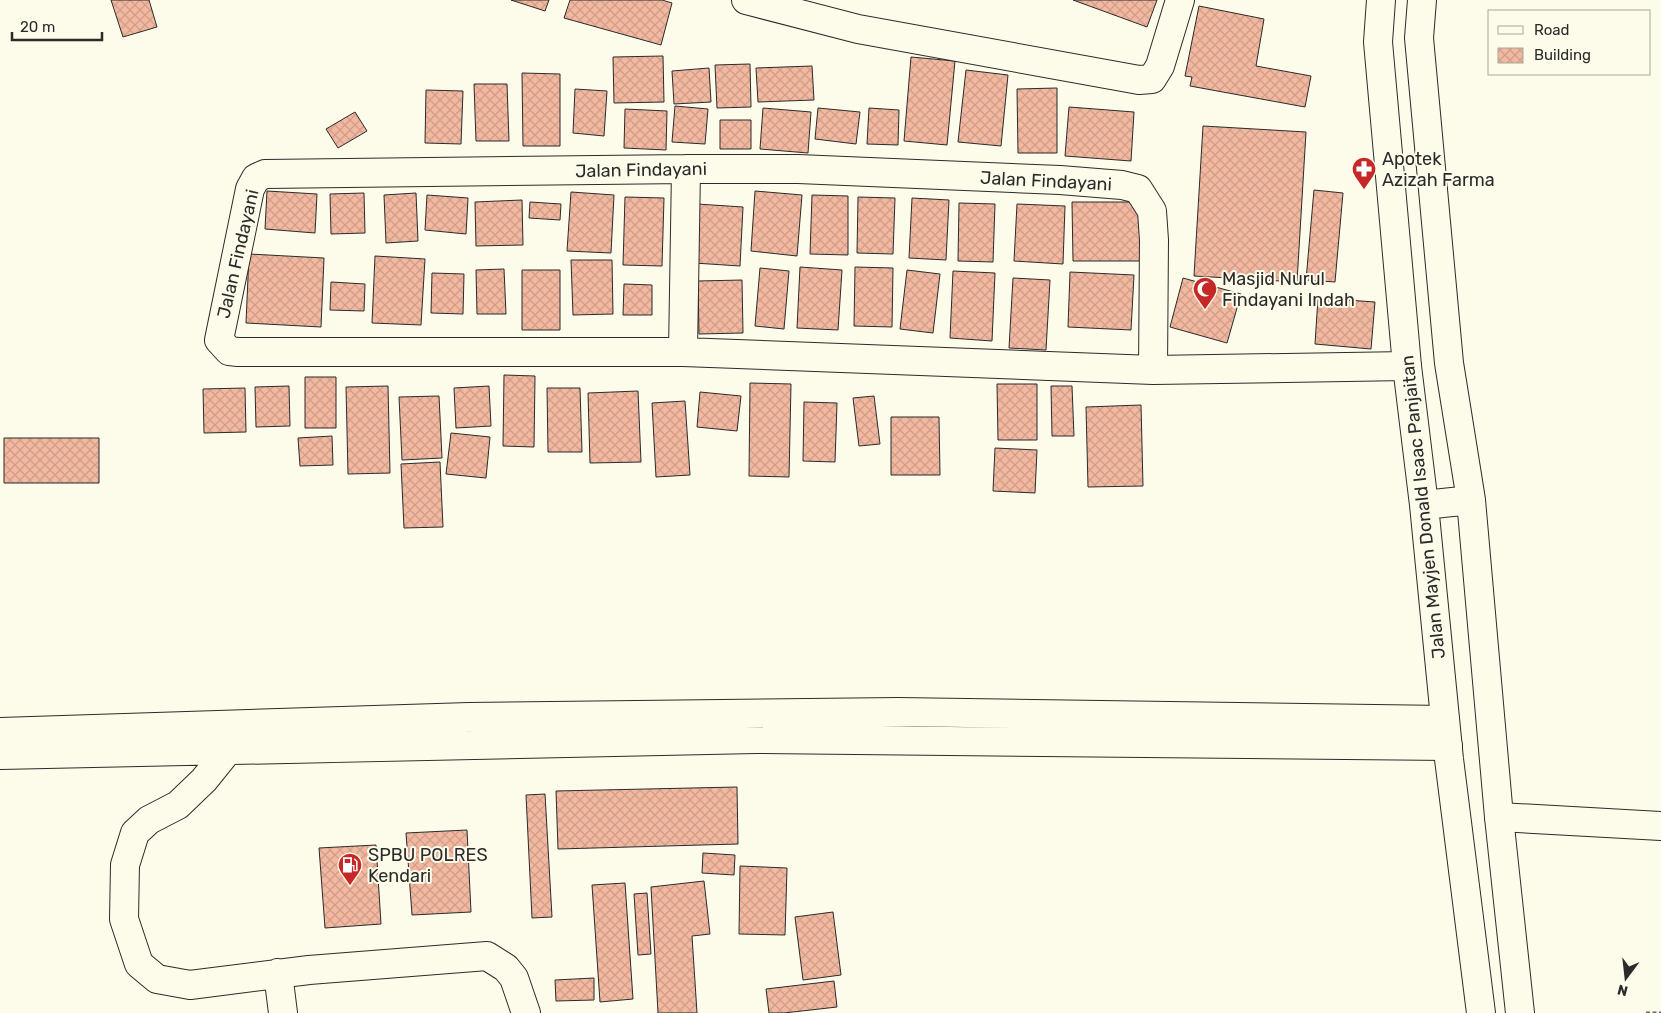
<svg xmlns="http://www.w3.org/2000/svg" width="1661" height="1013" viewBox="0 0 1661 1013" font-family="Rubik,sans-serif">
  <defs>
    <pattern id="building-cross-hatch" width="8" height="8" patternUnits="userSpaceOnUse" patternTransform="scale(1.25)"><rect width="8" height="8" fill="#f2b8a0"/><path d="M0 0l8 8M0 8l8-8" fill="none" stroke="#d09e8a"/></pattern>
  </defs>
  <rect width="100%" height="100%" fill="#fdfbea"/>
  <path fill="url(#building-cross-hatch)" stroke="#2b2b2b" d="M111,0h38l8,27 -34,10z
    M511,0h38l-4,11z
    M570,0h92l10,3 -11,42 -97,-27z
    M1073,0h84l-10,27z
    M1199,6l65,13 -8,47 55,10 -6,31 -115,-21 2,-9 -7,-1z
    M663,56l1,46 -50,1 -1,-46z
    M911,57l44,4 -8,84 -43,-4z
    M750,64l1,43 -34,1 -2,-43z
    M812,66l2,34 -56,2 -2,-34z
    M709,68l2,34 -37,2 -2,-33z
    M966,70l42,5 -7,71 -43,-4z
    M522,73l38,1v72h-37z
    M474,84h33l2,57h-33z
    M1057,88v65h-39l-1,-64z
    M575,89l32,2 -3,45 -31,-3z
    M426,90l37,1 -2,53 -36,-1z
    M675,106l33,3 -3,35 -33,-2z
    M1069,107l65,5 -3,49 -66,-5z
    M763,108l48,4 -3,41 -48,-4z
    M818,108l42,4 -4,32 -41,-5z
    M869,108l30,2 -1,35 -31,-1z
    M625,109l42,2 -1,39 -42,-2z
    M355,112l12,19 -29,17 -12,-19z
    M720,120h31v29h-31z
    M1203,126l103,6 -9,150 -103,-6z
    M1314,190l29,3 -8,89 -29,-2z
    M267,191l50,3 -2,39 -50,-4z
    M755,191l47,4 -5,61 -46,-5z
    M571,192l43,3 -3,58 -44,-2z
    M364,193l1,40 -34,1 -1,-40z
    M416,193l2,48 -32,2 -2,-48z
    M427,195l41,3 -2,36 -41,-4z
    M812,195l36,1v59l-38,-1z
    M625,197l39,1 -2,68 -39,-1z
    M858,197l37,1 -2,56 -36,-1z
    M912,198l37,2 -3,60 -37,-2z
    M522,200l1,45 -47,1 -1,-44z
    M530,202l31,2 -1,16 -31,-2z
    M1072,202h71v59h-70z
    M959,203l36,1 -2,58 -35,-1z
    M697,204l46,3 -3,59 -46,-3z
    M1017,204l48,2 -2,58 -49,-3z
    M249,254l75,4 -3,69 -75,-4z
    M375,256l50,3 -4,66 -49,-2z
    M571,260h41l1,54 -40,1z
    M800,267l42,3 -4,60 -41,-2z
    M855,267l38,1 -1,59 -38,-1z
    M760,268l29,3 -5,58 -29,-3z
    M504,269l2,45h-29l-1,-44z
    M522,270h38v60h-38z
    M907,270l33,4 -7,59 -33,-4z
    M953,271l42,2 -3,68 -42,-3z
    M1070,272l64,3 -3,55 -63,-3z
    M432,273l32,1 -1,40 -32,-1z
    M1013,278l37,2 -4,70 -37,-2z
    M1183,278l58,16 -14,49 -57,-16z
    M742,280l1,53 -44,1 -1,-53z
    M331,282l34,2 -1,27 -34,-1z
    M624,284l28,1v30h-29z
    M1318,298l57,4 -4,47 -56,-5z
    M504,375l31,1 -1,71 -31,-1z
    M305,377h31v51h-31z
    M750,383l41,1 -2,93 -40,-1z
    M997,384h40v56h-39z
    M289,386l1,40 -34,1 -1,-40z
    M388,386l2,87 -42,1 -2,-87z
    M489,386l2,40 -35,2 -2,-40z
    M1051,386h21l2,50h-22z
    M245,388l1,44 -42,1 -1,-44z
    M547,388h33l2,64h-34z
    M638,391l3,71 -51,1 -2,-70z
    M700,392l41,4 -4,35 -40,-4z
    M439,396l3,62 -40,2 -3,-63z
    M874,396l6,48 -21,2 -6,-48z
    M685,401l5,74 -34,2 -4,-74z
    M804,402l33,1 -2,59 -32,-1z
    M1141,405l2,81 -55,1 -2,-80z
    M891,417h48l1,58h-49z
    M451,433l39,4 -4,41 -40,-4z
    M332,436l1,29 -33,1 -2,-28z
    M4,438h95v45h-95z
    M995,448l42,2 -2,43 -42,-2z
    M440,462l3,65 -39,1 -3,-64z
    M737,787l1,57 -180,5 -2,-58z
    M545,794l7,123 -20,1 -6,-123z
    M467,830l4,82 -59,3 -6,-82z
    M376,845l5,79 -56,4 -6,-80z
    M703,853l32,2 -1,20 -32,-2z
    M740,866l47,2 -2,67 -46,-1z
    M704,881l6,53 -18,2 5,77h-39l-7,-126z
    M625,883l8,116 -33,3 -8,-117z
    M647,893l4,61 -13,1 -4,-61z
    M833,912l8,63 -38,5 -8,-63z
    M594,978v22l-38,1 -1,-21z
    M834,981l3,26 -53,6h-15l-3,-24z"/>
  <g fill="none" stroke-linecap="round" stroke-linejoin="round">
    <defs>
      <path id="street" d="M746,0l112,29 281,51 13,-1 8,-13 20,-66
        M683,352l3,-183
        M1153,370l1,-130 -2,-29 -14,-22 -16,-4 -62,-5 -262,-11h-112l-421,5 -9,4 -6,11 -31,151 10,11 9,1h445l470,18 254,-4
        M0,732l469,-15 429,-5 547,8
        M229,749l-25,31 -26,25 -29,15 -14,13 -10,32 -1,54 15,45 18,15 33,6 119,-15 178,-14 19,12 8,10 12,35
        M0,755l756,-16 692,7
        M1499,817l162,9
        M278,973l5,40"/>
      <path id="highway" d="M1381,0l-3,42 29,324 17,139 25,254 32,254
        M1422,0l-3,38 30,325 22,137 28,317 21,196
        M1424,505l47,-5"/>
    </defs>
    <use href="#street" stroke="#2b2b2b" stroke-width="30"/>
    <use href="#highway" stroke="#2b2b2b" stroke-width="30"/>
    <path stroke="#6a6964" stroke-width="3" stroke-dasharray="4 2.5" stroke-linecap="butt" d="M1646,1013h15"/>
    <use href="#street" stroke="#fdfbea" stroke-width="28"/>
    <use href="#highway" stroke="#fdfbea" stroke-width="28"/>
  </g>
  <defs>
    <symbol id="pharmacy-pin" viewBox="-11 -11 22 30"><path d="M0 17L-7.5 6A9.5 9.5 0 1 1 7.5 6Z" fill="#c62828" stroke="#fdfbea"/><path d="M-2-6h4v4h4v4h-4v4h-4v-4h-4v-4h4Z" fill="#fff"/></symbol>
    <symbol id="mosque-pin" viewBox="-11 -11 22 30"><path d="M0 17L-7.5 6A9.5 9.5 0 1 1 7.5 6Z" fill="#c62828" stroke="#fdfbea"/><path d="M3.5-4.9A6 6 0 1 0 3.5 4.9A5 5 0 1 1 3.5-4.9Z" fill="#fff"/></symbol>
    <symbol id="fuel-pin" viewBox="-11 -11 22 30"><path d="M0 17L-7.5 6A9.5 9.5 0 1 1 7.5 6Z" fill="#c62828" stroke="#fdfbea"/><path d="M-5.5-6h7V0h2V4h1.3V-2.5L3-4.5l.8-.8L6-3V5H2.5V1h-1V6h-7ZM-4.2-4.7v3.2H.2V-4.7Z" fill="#fff"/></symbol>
  </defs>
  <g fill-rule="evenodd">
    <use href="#pharmacy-pin" x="1350" y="155" width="28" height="38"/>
    <use href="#mosque-pin" x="1191" y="275" width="28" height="38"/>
    <use href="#fuel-pin" x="336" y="851" width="28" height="38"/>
  </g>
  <g text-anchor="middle" stroke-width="4" stroke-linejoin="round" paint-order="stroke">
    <g font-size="18" fill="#2b2b2b" stroke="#fdfbea" text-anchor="start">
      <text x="1382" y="165">Apotek<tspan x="1382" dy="21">Azizah Farma</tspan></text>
      <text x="1222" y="285">Masjid Nurul<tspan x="1222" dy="21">Findayani Indah</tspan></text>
      <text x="368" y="861">SPBU POLRES<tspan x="368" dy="21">Kendari</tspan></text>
    </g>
    <g font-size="18" fill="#2b2b2b" stroke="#fdfbea">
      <text transform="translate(641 170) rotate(-1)" y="6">Jalan Findayani</text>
      <text transform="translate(1046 181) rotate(3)" y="6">Jalan Findayani</text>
      <text transform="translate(238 254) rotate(-77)" y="6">Jalan Findayani</text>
      <text transform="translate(1423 507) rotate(-96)" y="6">Jalan Mayjen Donald Isaac Panjaitan</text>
    </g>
  </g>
  <rect x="1488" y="10" width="162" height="65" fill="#fdfbea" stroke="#a9a89e"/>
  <rect x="1498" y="26" width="25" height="8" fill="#fdfbea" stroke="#a9a89e"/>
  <text x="1534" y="35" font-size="15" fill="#2b2b2b">Road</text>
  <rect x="1498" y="48" width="25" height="15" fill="url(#building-cross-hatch)" stroke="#a9a89e"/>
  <text x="1534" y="60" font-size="15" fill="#2b2b2b">Building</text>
  <g transform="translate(1626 978) rotate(195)" stroke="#fdfbea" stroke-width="4" paint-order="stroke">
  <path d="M0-4L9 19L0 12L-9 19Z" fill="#2b2b2b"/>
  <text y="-8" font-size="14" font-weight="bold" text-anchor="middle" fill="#2b2b2b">N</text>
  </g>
  <path d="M12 32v8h90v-8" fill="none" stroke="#2b2b2b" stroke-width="2.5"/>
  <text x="20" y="32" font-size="15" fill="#2b2b2b" stroke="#fdfbea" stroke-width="4" paint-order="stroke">20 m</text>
</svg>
